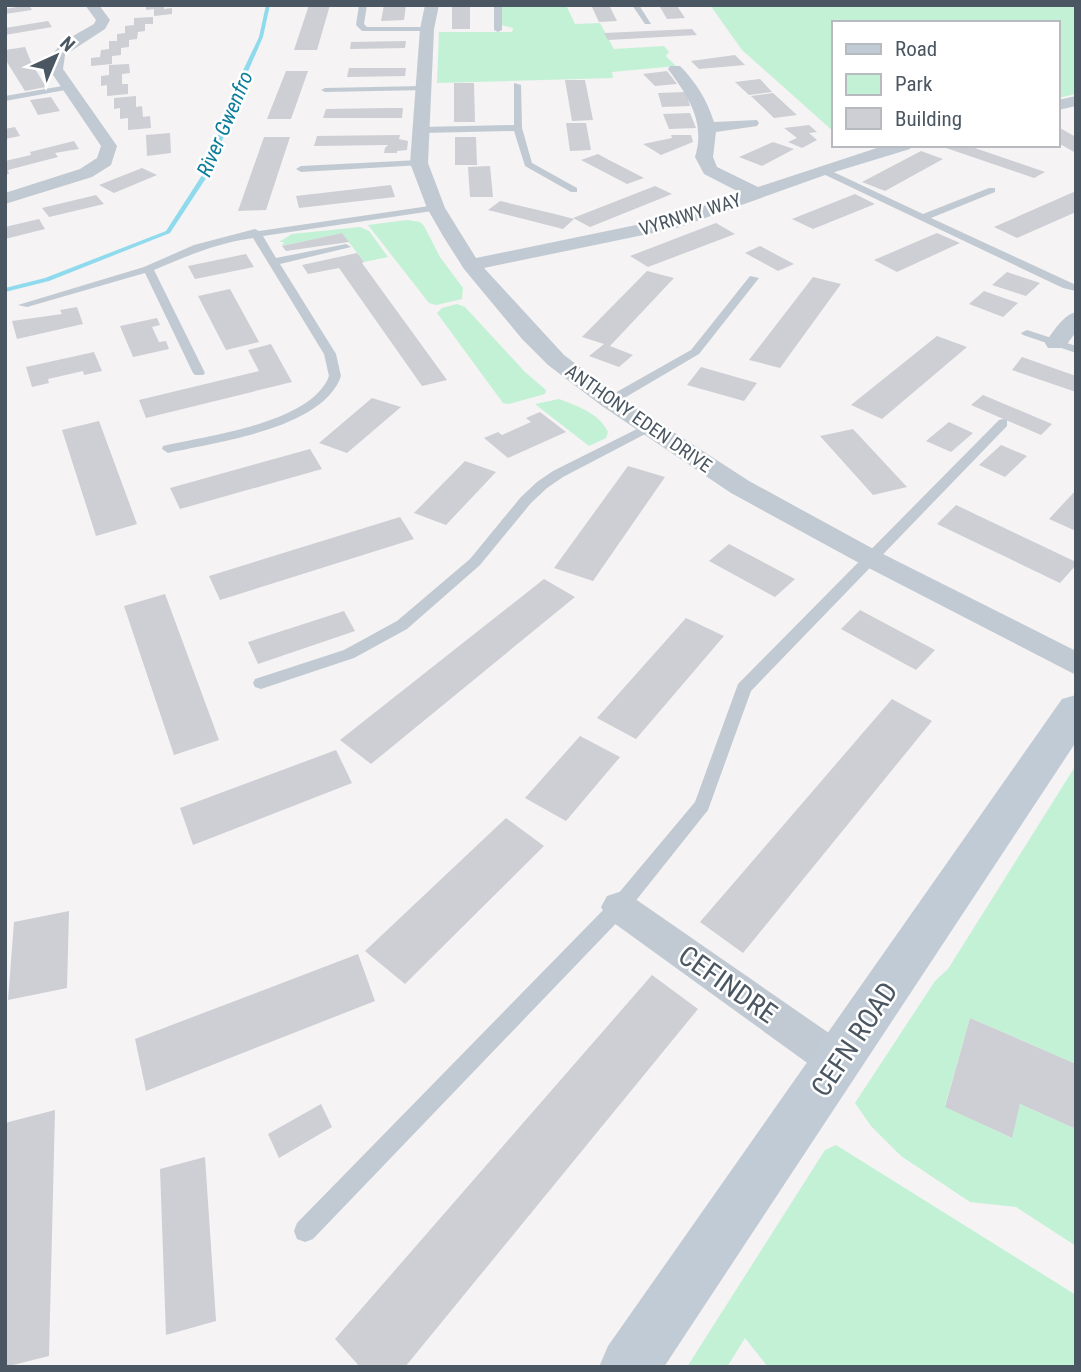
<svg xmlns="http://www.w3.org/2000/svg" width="1081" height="1372" viewBox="0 0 1081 1372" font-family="'Roboto Condensed',sans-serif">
  <rect width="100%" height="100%" fill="#f5f3f3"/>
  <path fill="#c3f1d5" d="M502,5h64l9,19 25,-1 14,26 50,-3 5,6 -3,4 10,10 -64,6 1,6 -176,5 2,-51h73l1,-4 -12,-3z
    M710,5h361l5,3v86l-18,4v-75h-224v109l-92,-82z
    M407,220l13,2 4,4 16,31 23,31 -1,11 -26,6 -7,-2 -61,-78z
    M360,227l9,4 19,26 -24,5 -22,-29 -60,13 2,-4h-5l13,-8z
    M457,304l8,3 60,65 21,18 -1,4 -36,10 -6,-1 -66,-90 5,-5z
    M559,399c18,7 40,14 49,33l-2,6 -17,8 -54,-42z
    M1076,765v299l-106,-46 -25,88 66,32 9,-34 56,25v117l-60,-39 -46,-5 -69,-46 -30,-30 -16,-23 80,-122 13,-12z
    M836,1145l240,150v72h-308l-23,-29 -18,29h-40l138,-217z"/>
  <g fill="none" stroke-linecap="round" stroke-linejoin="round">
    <path fill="#90daee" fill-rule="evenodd" d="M266,5h4l-7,32 -20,46 -31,86 -42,64 -121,48 -44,11v-4l40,-10 121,-47 40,-62 31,-86 22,-46z"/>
  </g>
  <path fill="#cdcfd5" d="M29,5l3,5 -27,4v-5z
    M146,5h18v4l8,-1v6l-18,2v-7l-8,1z
    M309,5h21l-13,45h-23z
    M384,5h22l-2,15 -23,1z
    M452,5h18v24h-18z
    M591,5h18l8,16 -18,1z
    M677,6l8,12 -18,1 -7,-12z
    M153,17v7h-8v7l-7,1 -1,7 -8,1v7l-8,1v7l-9,1v8l-21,2v-8l9,-1 1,-7 8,-1v-8h8v-7l8,-1v-7l9,-1v-7z
    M48,21l4,6 -47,8v-7z
    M692,29l5,6 -89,5 -4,-7z
    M406,41l-1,7 -55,1 1,-7z
    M25,47l6,15 15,25 -21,4 -20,-32v-9z
    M735,55l10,10 -46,4 -8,-8z
    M129,64l1,9 -8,1v10h6v10l-21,2v-11l-6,1v-10l8,-1v-10z
    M349,68h57l-1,8 -58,1z
    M286,71h22l-17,48h-24z
    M667,71l10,13 -22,2 -12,-12z
    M760,79l12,13 -23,3 -14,-13z
    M565,80h20l8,40 -21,1z
    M454,83h20l1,39h-21z
    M686,92l4,14 -28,1 -4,-14z
    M773,93l24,22 -23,3 -23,-22z
    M136,96v11l6,-1 1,11 7,-1 1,12 -23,2v-12l-8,1v-11l-6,1v-11z
    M51,97l9,14 -22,4 -8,-15z
    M388,108h15l-1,10h-79l3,-9z
    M690,113l6,15 -27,1 -6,-15z
    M566,123h20l5,27 -21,1z
    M809,125l8,7 -8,1 8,7 -15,8 -14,-6 9,-4 -13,-10z
    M15,127l5,9 -15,3v-10z
    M1058,127l18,10v16l-18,-10z
    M170,133l1,20 -24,3 -1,-21z
    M400,135l-1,4 9,2 -1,9 -10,1v2h-13l1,-5 3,-3 -74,1 3,-10z
    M671,135h20l2,7 -32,13 -18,-11 29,-6z
    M264,137h26l-24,73 -28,1z
    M455,137h21l1,28h-22z
    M74,141l5,8 -24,4 3,4 -50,13 1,4 -4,1v-14l26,-6 -1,-3z
    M773,142l21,7 -32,17 -23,-9z
    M947,145h19l79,27 -11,6 -91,-31z
    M921,151l22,8 -58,32 -23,-9z
    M598,154l11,6 35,18 -17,6 -46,-24z
    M490,166l3,31h-23l-2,-30z
    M142,168l15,7 -43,18 -15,-8z
    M391,185l4,12 -96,11 -3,-12z
    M655,186l17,8 -82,33 -17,-9z
    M1076,191v21l-59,26 -23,-11z
    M855,194l20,10 -62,25 -21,-10z
    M96,195l8,9 -55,13 -7,-9z
    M500,201l55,13 19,5 -11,10 -75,-19z
    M39,219l6,10 -40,10v-12z
    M716,223l19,11 -87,33 -18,-11z
    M342,233l7,9 -63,9 -4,-5z
    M937,233l23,10 -63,29 -23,-12z
    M760,246l34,18 -16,7 -33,-18z
    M357,253l7,9 -2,1 85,117 -25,6 -83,-118 -31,6 -6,-9z
    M246,254l8,13 -59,12 -7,-13z
    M647,271l27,7 -64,68 23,9 -14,12 -30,-11 15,-12 -22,-7z
    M1007,272l33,11 -14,13 -34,-11z
    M813,277l28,7 -61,84 -31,-8z
    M230,289l29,53 -33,8 -28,-54z
    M984,291l34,12 -15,14 -34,-13z
    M77,307l6,17 -66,15 -5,-18 50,-7 -2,-4z
    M157,318l3,7 -8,2 7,15 7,-1 3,8 -36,8 -13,-31z
    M937,336l30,11 -85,72 -31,-14z
    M271,344l21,38 -146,36 -7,-18 120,-29 -11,-21z
    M94,352l8,19 -18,4 -1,-4 -35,8 1,4 -17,4 -6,-20z
    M1022,357l54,19v16l-64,-22z
    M701,367l56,16 -13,18 -57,-16z
    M983,395l69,29 -11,11 -70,-30z
    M372,398l29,9 -54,46 -28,-10z
    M540,412l26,20 -58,26 -24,-20 14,-6 4,3 29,-13 -5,-4z
    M99,421l38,103 -41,12 -34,-106z
    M949,422l24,11 -22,19 -25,-11z
    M853,429l54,58 -34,8 -53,-59z
    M1001,445l26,11 -22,21 -26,-12z
    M310,449l12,20 -142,40 -10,-21z
    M465,461l31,11 -50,53 -32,-12z
    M628,466l37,11 -72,104 -39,-13z
    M1076,490v41l-27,-12z
    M956,505l120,57v3l-16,18 -123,-59z
    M400,517l14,22 -194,61 -11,-24z
    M729,544l66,35 -20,18 -66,-36z
    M544,579l31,18 -204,167 -31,-24z
    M165,594l54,146 -45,15 -50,-149z
    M860,610l75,40 -19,20 -75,-41z
    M344,611l11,20 -97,33 -10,-22z
    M686,618l38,18 -88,103 -39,-21z
    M892,699l40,22 -189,232 -43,-31z
    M580,736l40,21 -54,64 -41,-23z
    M336,750l16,33 -159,62 -13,-37z
    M506,818l38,28 -139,138 -40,-33z
    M69,911l-2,77 -59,12 6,-78z
    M358,954l17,47 -229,90 -11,-52z
    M652,975l46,34 -293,358h-45l-25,-28z
    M970,1018l106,46v65l-56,-25 -8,34 -67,-31z
    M321,1104l11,23 -53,31 -11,-24z
    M55,1110l-6,246 -44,11v-244z
    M205,1157l11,164 -50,14 -6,-166z"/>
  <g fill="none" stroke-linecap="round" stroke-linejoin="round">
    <path fill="#c1cad2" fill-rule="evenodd" d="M359,5h8l-3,19 3,3h60l4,2 -4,2h-65l-6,-6z
      M494,5h8v25l-4,2 -4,-2z
      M632,5h7l12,19h-6z
      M514,83l7,2 1,43 10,35 45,25v4h-6l-46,-26 -11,-35 -93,2 -4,-3 4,-3 93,-2z
      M68,85l3,4 -66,12v-5z
      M423,86l3,4 -101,2 -4,-2 4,-2z
      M419,160l5,3 -2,2 -121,7 -5,-3 5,-3z
      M819,168h6l98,46 66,-26h6v4l-64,26 145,67v6l-13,-3 -244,-116z
      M436,205l5,3 -2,2 -176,26 13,22 70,-14 5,3 -71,17 56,90 5,22c-18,53 -125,66 -173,77l-6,-4 1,-3c43,-10 149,-23 166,-70l-5,-22 -71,-116c-36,5 -66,18 -99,32l51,103 -2,2h-8l-2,-2 -48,-100 -118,34 -9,-2 126,-38 50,-22 61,-16 4,2z
      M750,276l9,2 -60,76 -85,50h-8v-6l85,-48z
      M1027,330l49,16v7l-53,-18 -2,-2z
      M1003,419l4,1v6l-256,265 -43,119 -82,103 -313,326 -8,3 -8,-3 -3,-8 3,-8 315,-322 83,-99 43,-118 261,-264z
      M647,424l4,1v6l-88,46 -16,11 -16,15 -51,62 -73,64 -53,29 -93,31 -6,-2 -2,-4 2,-4 89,-29 53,-29 73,-62 51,-62 16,-15 16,-11z"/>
    <path fill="#c1cad2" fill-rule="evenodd" d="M85,5h14l11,15 -5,9 -40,26 -2,14 54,77 -6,19 -19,12 -87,27v-11l75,-24 17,-11 4,-12 -52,-77c0,-24 27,-34 45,-45l2,-4z
      M425,5h14l-5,24 -6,134 17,45 31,50 189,-39 76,-26 -37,-19 -9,-17c11,-35 -7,-61 -27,-88l2,-3h10c16,16 27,34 34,56l43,-2 2,3 -2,3 -41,6 -3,25 4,10 41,20 128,-42h26l-2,4 -82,25 -151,54 -193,40 80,87 54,41 131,85 130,71 197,99v24l-215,-111 -130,-71 -129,-87 -54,-41 -26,-26 -58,-70 -21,-33 -16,-28 -17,-45 10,-134z
      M1076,96v10l-18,4v-10z
      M1076,312v20l-12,16h-16l-3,-5c8,-11 18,-28 31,-31z
      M619,892l12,4 221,153 5,13 -5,13 -14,6 -14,-6 -217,-157 -6,-11 6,-11z"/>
    <path fill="#c1cbd6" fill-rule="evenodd" d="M1076,695v47l-412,625h-65l9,-21 454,-647z"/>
  </g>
  <g text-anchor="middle" stroke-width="5" stroke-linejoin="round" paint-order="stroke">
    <g font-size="19" fill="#4a5661" stroke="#fff">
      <text transform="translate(690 214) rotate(-17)" y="7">VYRNWY WAY</text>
      <text transform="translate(639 418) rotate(35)" y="7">ANTHONY EDEN DRIVE</text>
    </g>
    <g font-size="21" font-style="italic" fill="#0c7c9b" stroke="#fff">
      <text transform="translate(225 124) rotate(-67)" y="7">River Gwenfro</text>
    </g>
    <g font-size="28" fill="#4a5661" stroke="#fff">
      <text transform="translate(728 984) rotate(35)" y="10">CEFINDRE</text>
      <text transform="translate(854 1039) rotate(-56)" y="10">CEFN ROAD</text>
    </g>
  </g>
  <rect width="1081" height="1372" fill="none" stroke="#4a5661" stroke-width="14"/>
  <rect x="832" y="21" width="228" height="126" fill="#ffffff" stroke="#b7bbc0" stroke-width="2"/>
  <rect x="846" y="44" width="35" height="10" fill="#c1cbd6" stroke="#b7bbc0" stroke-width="2"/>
  <text x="895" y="56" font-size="21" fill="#4a5661">Road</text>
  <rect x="846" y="74" width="35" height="21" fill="#c3f1d5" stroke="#b7bbc0" stroke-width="2"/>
  <text x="895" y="91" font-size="21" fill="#4a5661">Park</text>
  <rect x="846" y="108" width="35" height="21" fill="#cdcfd5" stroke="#b7bbc0" stroke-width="2"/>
  <text x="895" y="126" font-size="21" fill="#4a5661">Building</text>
  <g transform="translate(56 56) rotate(44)" stroke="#ffffff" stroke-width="5" paint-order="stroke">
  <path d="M0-5L12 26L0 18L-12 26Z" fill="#4a5661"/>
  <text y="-10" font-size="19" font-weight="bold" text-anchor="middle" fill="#4a5661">N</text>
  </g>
</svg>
